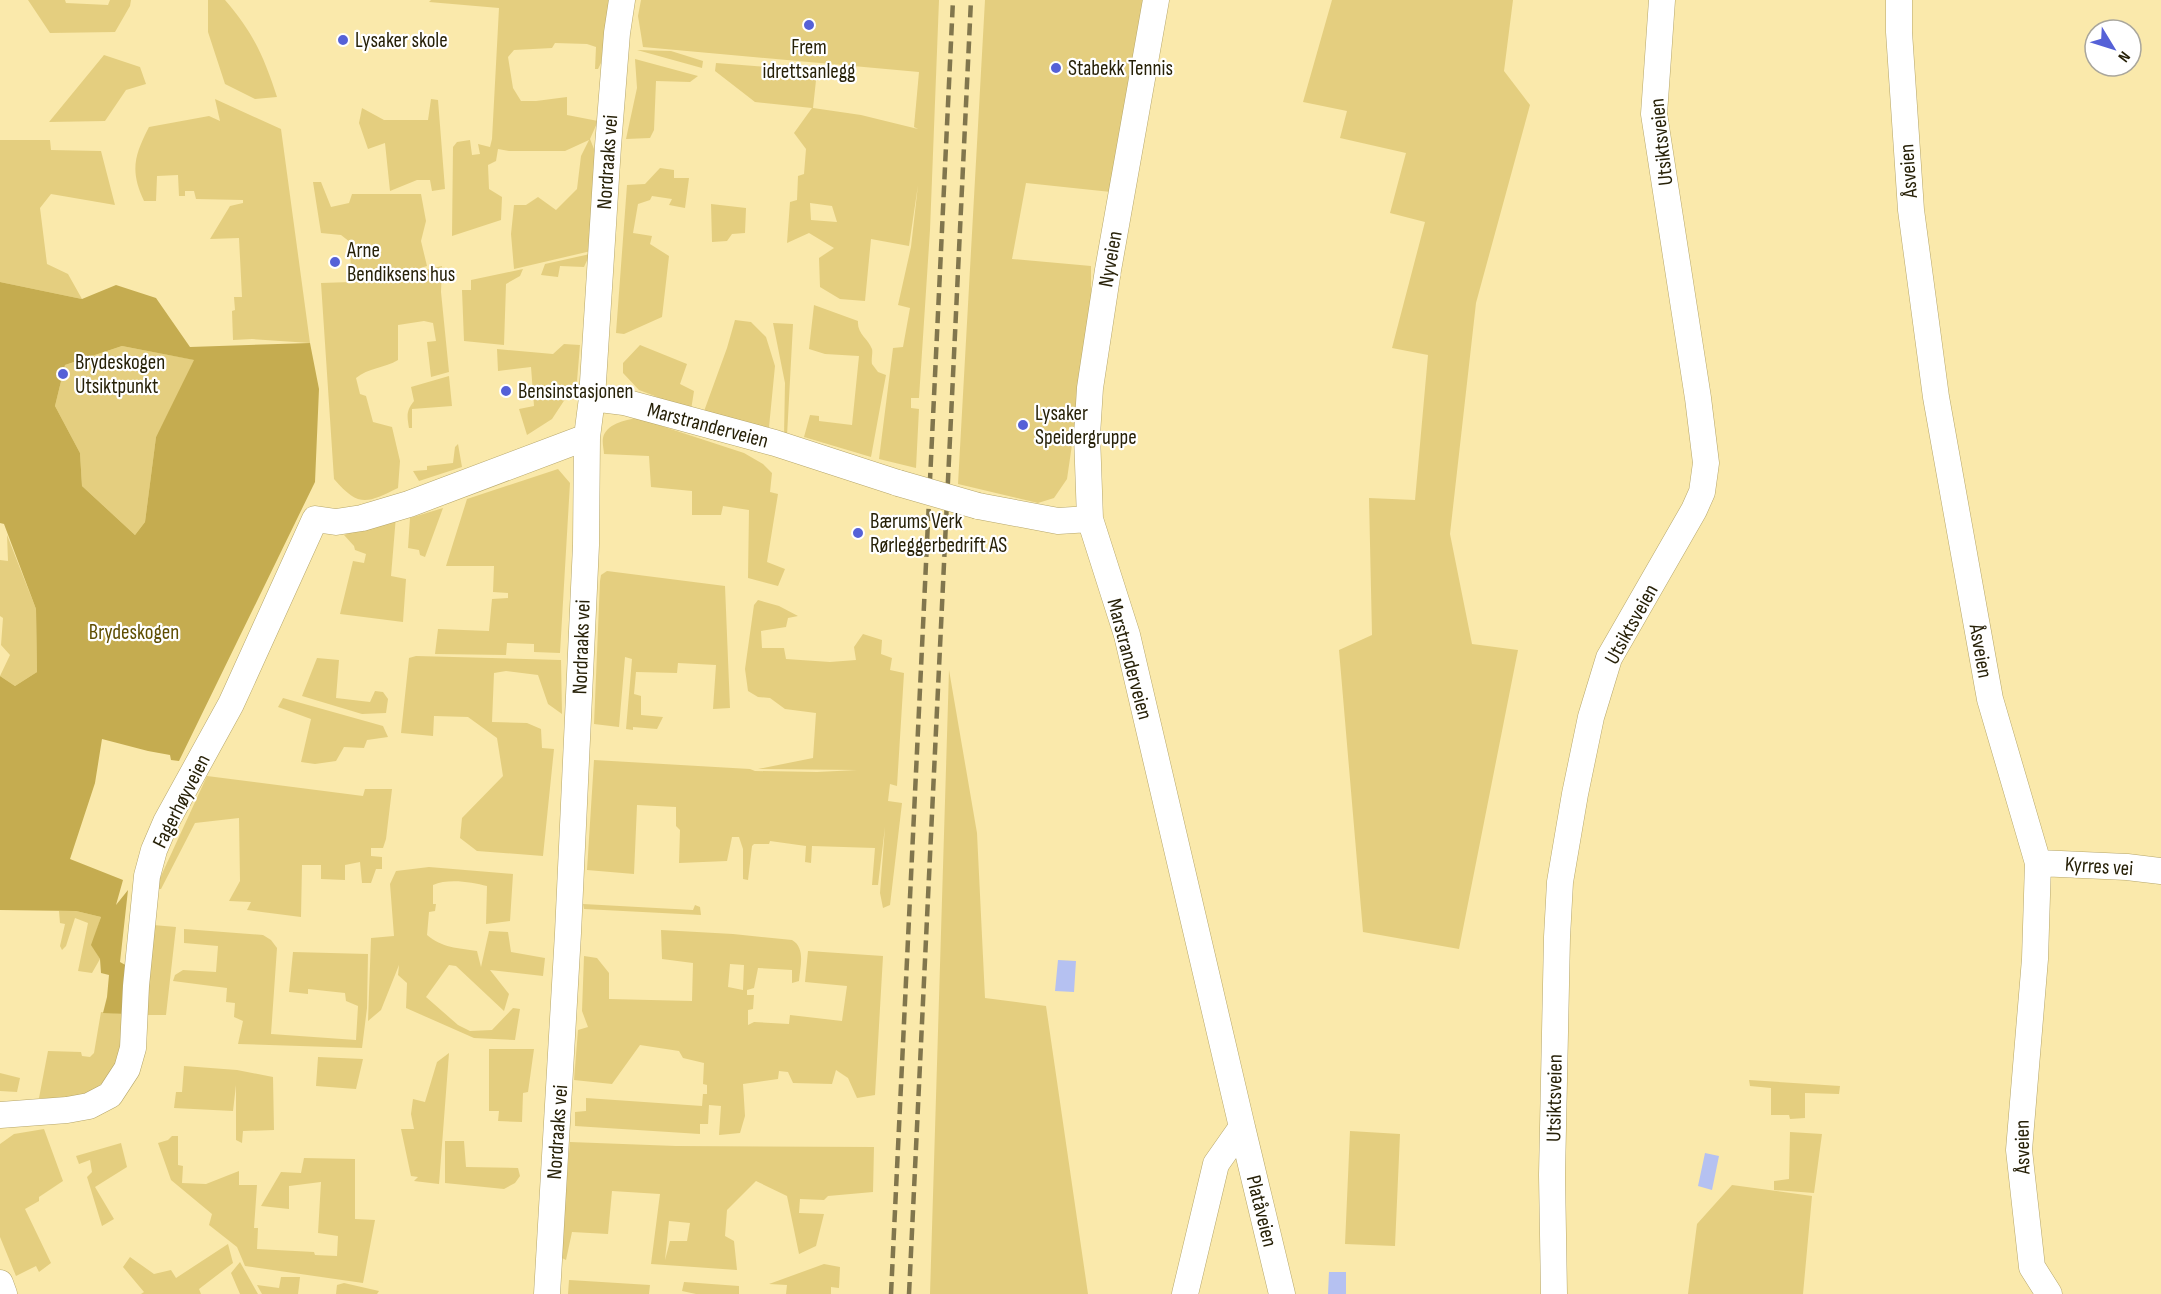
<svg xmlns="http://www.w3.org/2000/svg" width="2161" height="1294" viewBox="0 0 2161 1294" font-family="'Sofia Sans Condensed',sans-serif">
  <rect width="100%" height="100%" fill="#fae9ab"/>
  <path fill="#e4ce7f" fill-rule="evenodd" d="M28,0h37l1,3 42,2 2,-5h21l-1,6 -15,26 -65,1z
    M208,0h17c28,32 39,57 52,97l-22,2 -30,-15 -17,-52z
    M431,0h178l-8,63 -3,6h-3l1,-22 -9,-3 -32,-1 -3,5 -38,2 -6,7 5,31 8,13h15l31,-4v18l31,6 -8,18 6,15 -5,97 -77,18 -3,-35 3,-29h12l12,-8 18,13 21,-21 4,-33 8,-16 -24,11h-56l-11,-2 -2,12 -8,4 1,24 13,8 -1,23 -49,16 1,-89 4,-5 13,-2 2,15 8,-1 -2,-10 12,3 2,-8 7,-131 -70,-6z
    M641,0h298l-9,230 -11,168h-8v10l8,1 -3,59 -37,-9 14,-111 10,-1 7,-39 -12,-3 13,-58 7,-62 -9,61 -38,-7 -6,62 -25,-2 -20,-12 -1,-29 15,-10 -25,-15 -22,10 3,-41 7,-2 1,-24 6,-2 2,-25 -12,-16 18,-25 -57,-6 -40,-31 1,-8 101,8 -4,37 48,7 57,14 -4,-2 5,-55 -276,-25 -5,-31zM810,203l22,3 5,16 -26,-2z
    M985,0h158l-32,192 -85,-9 -14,76 79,7v48l-24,165 -13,19 -16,5 -80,-19z
    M1332,0h181l-9,71 26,34 -54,198 -26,231 22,110 46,6 -59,299 -96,-17 -24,-282 33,-15 -3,-137 46,2 13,-145 -36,-7 33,-126 -35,-9 16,-60 -66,-15 7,-27 -44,-9z
    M637,50l34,1 32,10 -1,7z
    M104,55l36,12 6,17 -20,6 -21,31 -56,1z
    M635,59l63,17 -8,6 -34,-1 -2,49 -4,8 -24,1 11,-51z
    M215,99l66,30 29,214 -58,-4 -19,1 -1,-29 3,-1 -1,-13h8l-3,-59 -29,1 20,-33 13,-3v-3l-47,-1 -2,-8h-9v5h-6l-1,-21 -21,1 -1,25h-12c-14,-30 -10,-45 5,-74l60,-11 11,5z
    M431,99l7,1 7,89 -13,2 -2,-11h-13l-27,11 -5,-48 -17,6 -9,-26 3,-15 22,12h44z
    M0,140h50l1,10 50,1 14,54 -64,-11 -11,14 7,56 21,10 14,25 -82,-17z
    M660,168l14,2v8h15l-4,30 -16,-3 3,-6 -20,-3 -2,4 -12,4 -5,29 19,3 -2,8 19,12 -7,61 -38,17 -8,-1 11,-148 18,-1z
    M313,182h8l10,25 18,-4 3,-9h69l5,27 -5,20 6,25 -44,14 59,-14 -1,26 8,80 -18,5 -4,-35 9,-1 -3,-18 -9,-2 -26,4v35c-13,8 -30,8 -42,18l4,16 6,2 7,26 19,5 8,34 -2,27c-31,15 -39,20 -64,-9l-13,-196 30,-1 -1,-40 -9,-7 -20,-2z
    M711,204l35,4 -1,25 -13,1 -5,7 -15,1z
    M590,254l-6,13 -24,-1 -2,11 -17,-2 4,-11z
    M523,269l-3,7 -14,8 -2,61 -40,-4 -2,-51h9v-10z
    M814,305l44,16c-1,13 10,17 14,28 1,4 -1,10 0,15l6,8 8,3 -15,82 -67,-20 6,-22 9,1v5l33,4 7,-69 -34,-2 -16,-5z
    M735,320l16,2 15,15 9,29 -6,61 -5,4 -61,-17 24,-66z
    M773,323l20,1 -6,112h-3l1,-53z
    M564,344l16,1 -3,36 -25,38 -25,16 -8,-26 15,-3 -3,-39 -33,4 -1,-22 56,5z
    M640,345l47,19 -7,20 14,7 -3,19 -52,-20 -16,-17v-10z
    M122,346l73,14 -39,77 -11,85 -10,13 -53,-49 -2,-33 -25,-47 10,-41z
    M449,376l3,30 -40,3v19h-3c-2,-12 -3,-17 5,-27l-3,-14z
    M637,418l107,35 19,11 9,9 -2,19 8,2 -11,68 18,7 -7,17 -30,-8 1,-68 -26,-4 -2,9h-29v-24l-41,-4 -2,-31 -45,-2c0,-4 -2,-11 -1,-16 3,-14 22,-18 34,-20z
    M458,444l4,23 -43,14 -6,-10 14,-1v-4l26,-3 2,-16z
    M558,469l12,14 -10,170 -26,-1v-8l-27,-1 -1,12 -71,-1 3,-25 51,2 3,-32 16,-1v-5l-15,-1 1,-26h-48l21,-67z
    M443,508l-18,49 -5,-2 -1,-5 -11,-2 2,-30z
    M396,516l-5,60 15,3 -3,43 -63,-8 13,-53 11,2 2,-9 -11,-4 -1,-4 -10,-11z
    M7,535l29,74 1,63 -22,14 -15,-10 10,-21 -9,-10 2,-27 -3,-2v-56l8,1z
    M607,571l118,15 5,122 -17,1 3,-44 -38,-2 -1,10 -41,-1 -2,22 7,2v19l22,2 -6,12 -24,-2v3l-7,-1 6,-70 -7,-2 -6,70 -25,-3 6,-143 1,-6z
    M758,600l21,6 19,10 -10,2 -2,9 -25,4 1,17h22l2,11 44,3 26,-2 -2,-13 9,-13 19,6 -1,14 11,4 -2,12 14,3 -7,113 -7,-2 -2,17 14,2 -12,102 -7,3 -3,-15 5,-66 -7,58h-6l3,-37 -63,-2 -1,17 -6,-1 1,-16 -36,-5 -1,3h-15l-2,2 -4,34 -5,-1v-30l-4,-12h-7l-5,24 -48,2 1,-33 -4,-4v-19l-39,-2 -3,69 -47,-4 7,-110 156,9 5,2 62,1 40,-2 -99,-1 55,-11 3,-45 -31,-4 -15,-11 -12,-1 -10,-6 -3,-22 9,-64z
    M416,656l145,4 1,54 -14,-10 -10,-29 -32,-4 -12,2 -2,49 35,1 14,6 1,19 12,1 -11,107 -66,-5 -17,-13 2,-20 41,-42 -6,-38 -29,-21 -34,-1 -1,20 -32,-3 8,-75z
    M317,658l22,2 -3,38 34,4 5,-11 8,1 5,7 -2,14 -24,1 -60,-18z
    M949,670l28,163 8,165 61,8 42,288h-158z
    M283,698l100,28 5,11 -21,3 -3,8 -20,-1 -8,14 -21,3 -14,-2 10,-43 -33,-12z
    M207,776l156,20 2,-7h27l-6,50 -3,9h-12v8l11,1v12h-6l-5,14h-9l-2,-21 -15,3v15l-24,-1v-14h-19l-1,52 -54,-7 4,-8 -22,-1 11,-20 -1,-63 -44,5 -34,66h-6z
    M429,867l84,7 -3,47 -24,3 1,-38c-15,-4 -39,-8 -54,-1v19h3l-1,7 -6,1 -2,23c15,13 31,13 50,16l4,16 8,-36 19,1 3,20 34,6 -2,18 -53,-6 19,24 -5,17 -48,-45 -7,-1 -23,32 32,28 12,6 22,-1 21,-22 7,1 -5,31 -41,-2 -68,-30 1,-25 -9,-8 1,-10 -18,45 -13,11 3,-83 23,-2 -4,-52 6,-13z
    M583,904l110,6 2,-5 5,2 1,8 -117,-6z
    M59,911h17l25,6 -9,28 8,14 -8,14 -14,-2 10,-48 -13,-5 -9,28 -4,4 -2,-4 5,-22 -5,-1z
    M153,925l23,2 -10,88h-24z
    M184,929l79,6 8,5 6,8 -6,86 85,6 2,-34 -12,-5 -1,-8 -37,-4v5l-19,-2 4,-40 75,2 -1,54 -5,40 -124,-4 5,-23 -9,-4 1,-14 -9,-1 1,-14 -54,-7 2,-6 8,-5 33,2 2,-26 -34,-3z
    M661,930l72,4 59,6c14,8 8,27 7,41l-7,2v-13l-34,-2 -4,20 -7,2v5h7l-1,14 -5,1v15l6,-3 35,2 1,-9 52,6 5,-35 -42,-4 3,-31 75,5 -8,139 -18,3 -9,-20 -12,-8 -4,14 -39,-1 -5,-11 -9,-1 -1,8 -35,5 2,32 -5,17 -21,2 2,-29 -12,-1 -1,19h-8v10l-125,-8v-14l11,-1v-13l116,8 1,-12h4v-9l-4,-1 1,-21 -21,-5 -4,-7 -39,-6 -28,39 -38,-4 4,-50 10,-3 -6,-16 2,-55 13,2 12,15v26l83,2 1,-38 -31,-4zM730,964l14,1 -1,25 -15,-3z
    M101,1012l24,2 -6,46 -17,23 -12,11 -17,6 -34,-2 9,-47 33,1 1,4 8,1 4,-4z
    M489,1049h45l-6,43 -5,1 -1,29 -24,-1 1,-10h-10z
    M449,1053l-10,131 -25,-3 4,-4 -7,-1 -10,-47h13l-3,-15 2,-15 12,3 12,-40z
    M318,1057l45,2 -7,30 -40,-3z
    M184,1066l53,4 36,7 1,53 -31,1 -1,12 -6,-3v-55l-3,26 -59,-3 2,-16h6z
    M0,1073l20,5 -3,14 -17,-1z
    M1749,1080l91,6 -1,8 -34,-1v25l-15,1 -1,-4h-18v-27l-21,-2z
    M44,1129l19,52 -24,16v4l-14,8 26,54 -12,9 -3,-6 -20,10 -16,-39v-93l14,-10z
    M1350,1131l50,3 -5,112 -50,-2z
    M1790,1132l32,2 -8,59 -40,-3v-9l15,-2z
    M172,1136h6v29l5,1 -1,17 24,1 33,-13v14h18l-3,43h4l-1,21 57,3 1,3 22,1 1,-20 -20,-3 3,-51 -32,4v23l-28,-3 20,-34 20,1 3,-15 51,1v60l20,1 -12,63 -118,-17 -8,-19 -28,-22 3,-11 -41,-34 -13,-37 10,-3z
    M445,1141h19l2,26 52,1 2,8 -5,7 -11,6 -59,-6z
    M570,1142l106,4 198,1 -1,45 -45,4 -4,4 -24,-1 -1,14 25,1 -8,32 -17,8 -12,-58 -31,-15 -29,29 -2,26 9,5 3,29 -86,-6 9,-70 -48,-3 -4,43 -36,-2 -6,28 -6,-3zM669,1221l21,2 -3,18h-17l-5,19z
    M121,1143l6,24 -32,20 19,32 -12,7 -15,-49 5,-5 -2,-12 -11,4 -3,-8z
    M1732,1185l80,11 -9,98h-115l9,-70z
    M228,1244l5,19 -34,26 2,5h-60l3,-2 -21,-25 7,-10 24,17 17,-4 5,8z
    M240,1262l18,32h-18l-9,-21z
    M824,1264l16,3 -1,21 -8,-1v7h-45l1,-9 -18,-1z
    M281,1277h19l-2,17h-36l-5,-9 22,3z
    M569,1280l81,5 -1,9h-81z
    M684,1282l55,4v8h-43l-14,-3z
    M344,1283l35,8 -2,3h-41l1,-9z"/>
  <path fill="#c5ac50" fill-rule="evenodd" d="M0,282l82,17 34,-14 40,13 34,49 120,-4 9,46 -4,93 -136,279 -8,-1 -1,-5 -22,-4 -46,-12 -7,44 -25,76 53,21 -7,25 12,-15 -8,72 9,5 -4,47 -22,-1 4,-16 2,-22 -8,-2 -1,-14 -9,-14 10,-28 -25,-6 -76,-1v-234l15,10 22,-14 -1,-63 -32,-85 -4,-1zM122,346l72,14 -38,77 -11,85 -10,13 -53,-49 -2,-33 -25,-47 10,-41z"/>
  <path fill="#b5c1f1" d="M1058,960l18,1 -2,31 -19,-1z
    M1705,1153l14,3 -7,34 -14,-4z
    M1329,1272h17v22h-18z"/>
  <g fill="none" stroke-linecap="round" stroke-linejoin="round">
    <defs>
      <path id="street" d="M1899,0v32l12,178 25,187 54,302 48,164 -3,96 -16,191 13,117 17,27
        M592,398l32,4 151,41 123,40
        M978,506l80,15 32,-2 37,116 115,492 -26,37 -31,130
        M1090,519l-3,-84 3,-47 18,-118 48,-270
        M2038,863l89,4 34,4
        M0,1115l67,-5 22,-4 21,-11 17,-26 6,-21 3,-62 11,-110 7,-26 12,-28 65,-118 84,-185 21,3 26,-4 47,-14 178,-67
        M1242,1127l40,167
        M0,1283l4,11
        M547,1294l21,-361 18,-388 1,-108 5,-39 16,-252 9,-113 5,-33
        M1554,1294l-2,-119 5,-238 3,-55 15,-88 16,-77 18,-59 85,-148 8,-18 4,-29 -8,-65 -44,-284 8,-114"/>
    </defs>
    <use href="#street" stroke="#b6a66a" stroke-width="27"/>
    <use href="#street" stroke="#fff" stroke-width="26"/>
    <path stroke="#81764d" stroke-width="4.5" stroke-dasharray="12 6" stroke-linecap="butt" d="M891,1294l62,-1294
      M909,1294l62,-1294"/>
    <defs>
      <path id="street-bridge" d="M898,483l80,23"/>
    </defs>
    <use href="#street-bridge" stroke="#b6a66a" stroke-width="27" stroke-linecap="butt"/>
    <use href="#street-bridge" stroke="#fff" stroke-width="26"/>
  </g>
  <g fill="#5561d7" stroke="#fff" stroke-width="2">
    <circle cx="809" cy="25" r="6"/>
    <circle cx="343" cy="40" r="6"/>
    <circle cx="1056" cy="68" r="6"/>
    <circle cx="335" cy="262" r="6"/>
    <circle cx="63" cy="374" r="6"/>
    <circle cx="506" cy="391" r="6"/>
    <circle cx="1023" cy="425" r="6"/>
    <circle cx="858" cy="533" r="6"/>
  </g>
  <g text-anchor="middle" stroke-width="4.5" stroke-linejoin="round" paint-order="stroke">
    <g font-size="21" fill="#272108" stroke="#fff" text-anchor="start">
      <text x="355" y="47">Lysaker skole</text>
      <text x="809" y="54" text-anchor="middle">Frem<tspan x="809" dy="24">idrettsanlegg</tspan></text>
      <text x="1068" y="75">Stabekk Tennis</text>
      <text x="347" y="257">Arne<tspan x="347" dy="24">Bendiksens hus</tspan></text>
      <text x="75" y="369">Brydeskogen<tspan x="75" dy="24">Utsiktpunkt</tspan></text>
      <text x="518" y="398">Bensinstasjonen</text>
      <text x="1035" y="420">Lysaker<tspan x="1035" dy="24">Speidergruppe</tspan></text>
      <text x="870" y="528">Bærums Verk<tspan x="870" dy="24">Rørleggerbedrift AS</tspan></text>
    </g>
    <g font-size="21" fill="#272108" stroke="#fff">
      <text transform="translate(1661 142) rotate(-96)" y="7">Utsiktsveien</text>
      <text transform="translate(607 162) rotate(-86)" y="7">Nordraaks vei</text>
      <text transform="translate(1908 171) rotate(-94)" y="7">Åsveien</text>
      <text transform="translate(1110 259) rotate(-80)" y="7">Nyveien</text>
      <text transform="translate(708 425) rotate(15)" y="7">Marstranderveien</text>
      <text transform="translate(1631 624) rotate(-61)" y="7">Utsiktsveien</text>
      <text transform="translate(581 647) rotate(-88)" y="7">Nordraaks vei</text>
      <text transform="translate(1981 651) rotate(80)" y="7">Åsveien</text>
      <text transform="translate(1130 659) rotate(75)" y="7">Marstranderveien</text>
      <text transform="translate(181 801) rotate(-63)" y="7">Fagerhøyveien</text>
      <text transform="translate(2099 866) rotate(4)" y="7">Kyrres vei</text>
      <text transform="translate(1554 1098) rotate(-89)" y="7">Utsiktsveien</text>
      <text transform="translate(557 1132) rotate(-86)" y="7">Nordraaks vei</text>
      <text transform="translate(2022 1147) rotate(-91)" y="7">Åsveien</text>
      <text transform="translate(1262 1211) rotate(76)" y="7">Platåveien</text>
    </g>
    <g font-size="21" fill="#5f4e02" stroke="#fff">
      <text x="134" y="639">Brydeskogen</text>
    </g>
  </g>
  <g transform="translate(2113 48) rotate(128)"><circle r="28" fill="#ffffff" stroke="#a9a69c" stroke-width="1.5"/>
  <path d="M0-4.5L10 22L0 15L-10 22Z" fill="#5561d7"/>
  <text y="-9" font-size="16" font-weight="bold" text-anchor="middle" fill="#272108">N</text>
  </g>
</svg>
